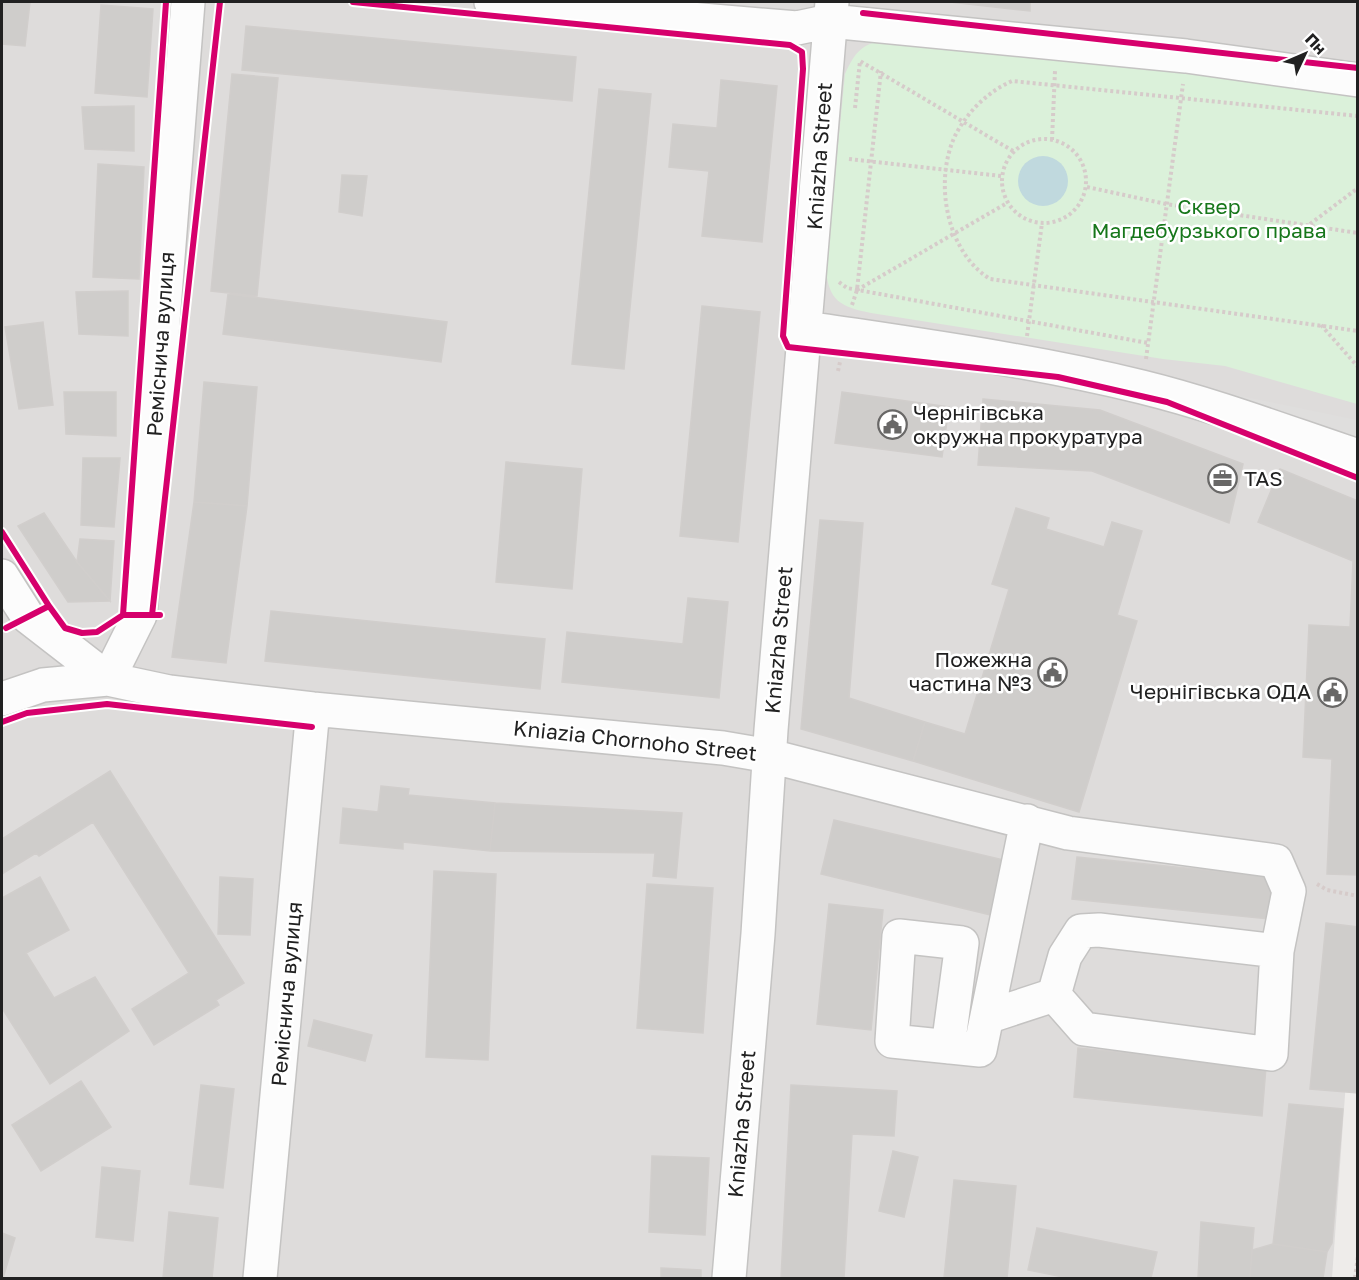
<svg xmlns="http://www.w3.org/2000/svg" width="1359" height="1280" viewBox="0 0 1359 1280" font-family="'Golos Text',sans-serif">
  <rect width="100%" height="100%" fill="#eeecea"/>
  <path fill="#dedcdb" d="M2,2h1355l1,910 -26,366h-1330z"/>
  <path fill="#dbf1da" d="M887,40l470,49v315l-132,-38 -62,-7 -292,-46c-30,-6 -43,-12 -45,-45l19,-194c10,-22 17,-31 42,-34z"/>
  <path fill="#dfdedd" d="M859,317l498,103v22l-502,-110z"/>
  <path fill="#c0d9de" d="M1018 181a25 25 0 1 1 50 0a25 25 0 1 1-50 0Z"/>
  <path fill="#cfcdcb" stroke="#d1cecc" stroke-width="1.5" d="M2,2h28l-5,44 -23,-2z
    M950,2h80v9z
    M101,5l52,4 -6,88 -52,-4z
    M246,26l330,31 -4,44 -330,-31z
    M232,74l46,4 -21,218 -46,-5z
    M721,80l56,6 -15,156 -60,-6 7,-65 -40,-4 4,-43 44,4z
    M599,89l52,5 -27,275 -52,-5z
    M134,106v45l-49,-2 -3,-42z
    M98,164l46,3 -5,112 -46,-2z
    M342,175l25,1 -5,40 -23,-4z
    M128,291v45l-49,-2 -3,-42z
    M228,294l219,28 -6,40 -218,-28z
    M702,306l58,6 -22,230 -58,-6z
    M43,322l10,83 -34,4 -14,-82z
    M204,382l53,5 -10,119 -53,-4z
    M64,392h52v44l-50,-2z
    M842,392l107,15 -7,50 -107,-14z
    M983,399l117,11 143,54 -14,59 -137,-52 -114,-6z
    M83,458h37l-6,69 -33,-2z
    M506,462l76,7 -10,120 -76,-7z
    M1280,469l78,32v374l-31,-1 5,-115 -29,-2 6,-132 41,2 3,-66 -95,-39z
    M194,502l53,4 -21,157 -54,-6z
    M1016,508l33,10 -3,11 58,18 8,-25 30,9 -25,84 20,6 -58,191 -166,-51 12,-39 40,12 44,-145 -17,-5z
    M44,513l33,49 33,39 -42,1 -50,-76z
    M820,520l43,3 -14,175 76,24 -12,39 -112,-32z
    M80,539l34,2 -4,60 -33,-39z
    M688,598l40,4 -9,96 -157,-16 5,-50 116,12z
    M271,611l274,28 -5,50 -275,-28z
    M110,771l134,212 -28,17 3,5 -65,40 -22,-36 57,-36 -96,-151 -54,34 -3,-3 -34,21v-35z
    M381,786l28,3 -1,6 87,8 -5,48 -87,-9v7l-63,-6 3,-35 35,4z
    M495,803l187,10 -6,65 -23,-2 2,-23 -165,-2z
    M834,820l174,41 -13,55 -174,-42z
    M1077,857l197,20 -5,42 -197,-20z
    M434,871l62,3 -8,186 -62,-3z
    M40,877l29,53 -43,23 28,45 41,-21 34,54 -79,53 -48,-76v-110z
    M220,877l33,2 -3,56 -32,-1z
    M647,884l66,4 -10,145 -66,-5z
    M829,904l54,6 -12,120 -54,-6z
    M1326,923l32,4v166l-48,-4z
    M314,1020l58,15 -7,26 -57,-15z
    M1078,1048l188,19 -4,49 -188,-19z
    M81,1081l30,46 -70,44 -29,-46z
    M201,1085l33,4 -11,99 -33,-4z
    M791,1085l106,6 -3,45 -42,-2 -8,144h-63z
    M1289,1104l54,5 -11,134 -5,9 -54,-8z
    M893,1151l25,6 -14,60 -25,-6z
    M652,1156l57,2 -4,77 -56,-3z
    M102,1167l38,4 -7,70 -37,-4z
    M954,1180l62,6 -9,92h-63z
    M169,1212l49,6 -6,60h-49z
    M1201,1222l53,6 -4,50h-52z
    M1037,1228l120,24 -6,26h-83l-40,-8z
    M2,1233l13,5 -12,40 -1,-1z
    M1273,1244l54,8 -4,26h-73l2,-28z
    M661,1268l40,2v8h-40z"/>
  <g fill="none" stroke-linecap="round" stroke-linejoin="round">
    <defs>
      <path id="minor" d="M491,2l306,26 33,-7 356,35 172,24
        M807,328c112,17 224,32 335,59 73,18 144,45 216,69
        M2,576l26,41 80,62 32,-64 48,-613
        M2,699l41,-14 65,-6 61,13 144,17 410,39 47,8 298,77 208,28 13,30 -12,60 -178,-21 -18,1 -16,25 -11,39 30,34 187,25 6,-103
        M987,1017l67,-22
        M948,1047l14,-104 -63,-7 -7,105 88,9 47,-229
        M260,1278l53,-569
        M729,1278l29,-344 13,-204 61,-728"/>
    </defs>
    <use href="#minor" stroke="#c4c3c2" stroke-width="36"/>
    <path stroke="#d6cbca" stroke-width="4" stroke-dasharray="3 3" stroke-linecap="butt" d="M855,108l5,-47 153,90
      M1358,116l-346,-35c-25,11 -46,32 -58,57 -20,46 -7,114 36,141l368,52
      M1002 181a42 42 0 1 1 84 0a42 42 0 1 1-84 0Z
      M1052,140l3,-69
      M849,159l152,17
      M1087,187l79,17 192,29
      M1310,224l48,-36
      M839,282l8,6 301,55
      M857,290l150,-87
      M852,305l5,-15 24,-219
      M1321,325l37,42
      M1027,336l15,-113
      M1146,359l37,-275
      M838,371l2,-9
      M1317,884l10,6 31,6
      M1355,1278l3,-22"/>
    <use href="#minor" stroke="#fcfcfc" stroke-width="33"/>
    <defs>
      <path id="cycleway" d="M353,2l437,43 12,7 1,17 -20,267 5,11 270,30 109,25 191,76
        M863,13l495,55
        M2,532l47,74
        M123,615l43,-613
        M152,615l68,-613
        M6,628l43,-22 16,22 17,5 15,-1 26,-17h37
        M2,722l25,-9 80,-9 205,23"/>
    </defs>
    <use href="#cycleway" stroke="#fff" stroke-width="10"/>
    <use href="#cycleway" stroke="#d6006c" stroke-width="6"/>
  </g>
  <defs>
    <symbol id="civic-ring" viewBox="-11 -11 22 22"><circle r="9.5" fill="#fff" stroke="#696867" stroke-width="1.5"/><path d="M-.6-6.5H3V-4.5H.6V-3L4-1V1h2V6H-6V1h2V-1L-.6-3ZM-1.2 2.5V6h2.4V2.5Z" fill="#696867"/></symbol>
    <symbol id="office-ring" viewBox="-11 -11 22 22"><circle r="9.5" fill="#fff" stroke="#696867" stroke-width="1.5"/><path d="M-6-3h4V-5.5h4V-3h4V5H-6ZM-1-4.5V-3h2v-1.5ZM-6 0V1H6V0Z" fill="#696867"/></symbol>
  </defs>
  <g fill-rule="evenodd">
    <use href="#civic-ring" x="876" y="408" width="33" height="33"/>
    <use href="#office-ring" x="1206" y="462" width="33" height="33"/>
    <use href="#civic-ring" x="1036" y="656" width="33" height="33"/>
    <use href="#civic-ring" x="1316" y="676" width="33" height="33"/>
  </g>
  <g text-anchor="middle" stroke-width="5" stroke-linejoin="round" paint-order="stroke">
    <g font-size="21" fill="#212121" stroke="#fff">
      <text transform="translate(820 156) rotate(-86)" y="7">Kniazha Street</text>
      <text transform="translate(161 344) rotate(-86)" y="7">Реміснича вулиця</text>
      <text transform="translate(779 640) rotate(-85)" y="7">Kniazha Street</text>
      <text transform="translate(635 741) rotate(6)" y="7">Kniazia Chornoho Street</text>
      <text transform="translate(287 994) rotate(-85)" y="7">Реміснича вулиця</text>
      <text transform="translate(742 1124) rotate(-85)" y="7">Kniazha Street</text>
    </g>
    <g font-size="21" fill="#17771b" stroke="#fff">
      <text x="1209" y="214">Сквер<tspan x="1209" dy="24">Магдебурзького права</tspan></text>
    </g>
    <g font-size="21" fill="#212121" stroke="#fff" text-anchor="start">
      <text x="913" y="420">Чернігівська<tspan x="913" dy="24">окружна прокуратура</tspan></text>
      <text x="1244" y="486">TAS</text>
      <text x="1032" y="667" text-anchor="end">Пожежна<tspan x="1032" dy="24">частина №3</tspan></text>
      <text x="1311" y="699" text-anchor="end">Чернігівська ОДА</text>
    </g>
  </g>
  <rect width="1359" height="1280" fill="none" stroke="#212121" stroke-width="6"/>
  <g transform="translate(1305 54) rotate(46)" stroke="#ffffff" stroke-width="4.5" paint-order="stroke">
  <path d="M0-4.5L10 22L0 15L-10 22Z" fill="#212121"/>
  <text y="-9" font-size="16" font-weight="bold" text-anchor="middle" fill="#212121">Пн</text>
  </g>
</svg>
